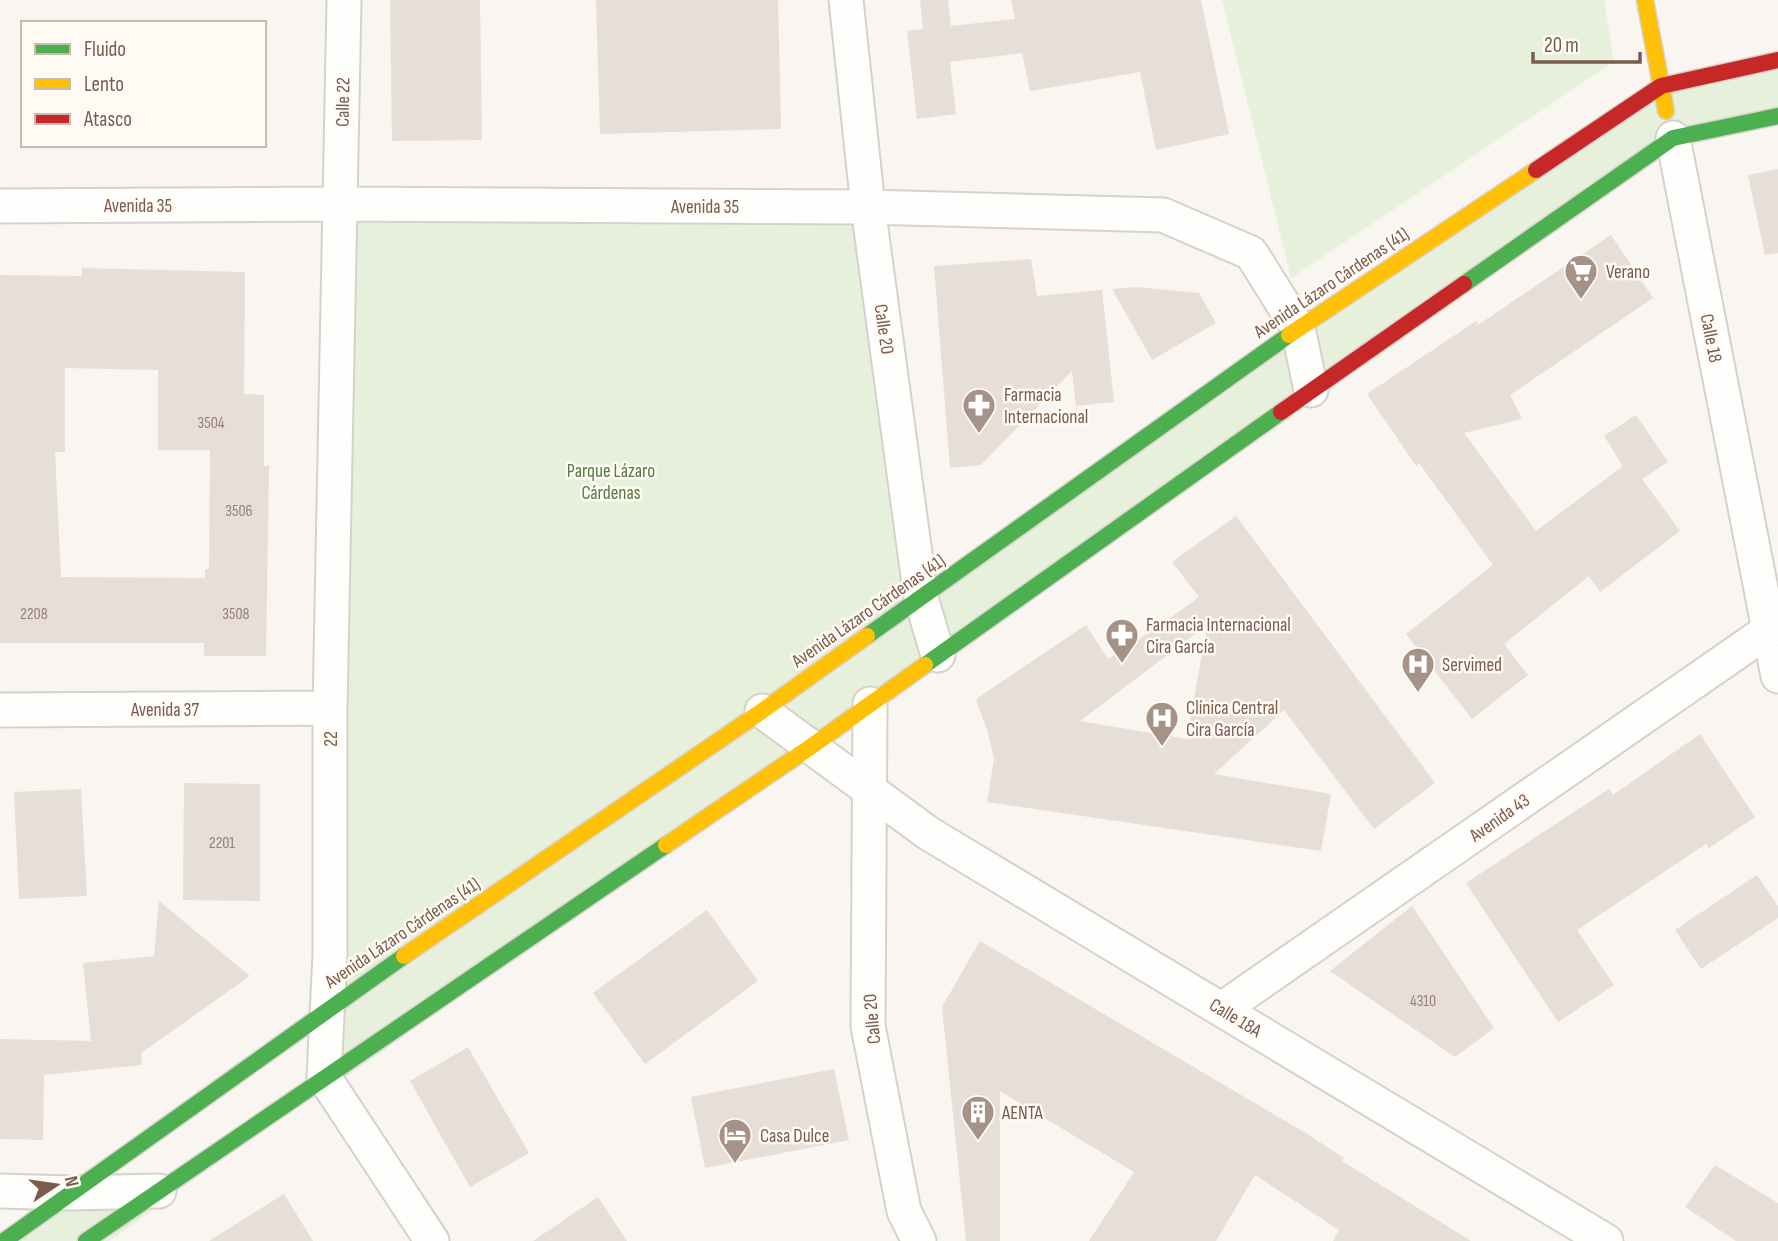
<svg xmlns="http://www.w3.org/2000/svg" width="1778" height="1241" viewBox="0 0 1778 1241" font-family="'Sofia Sans Condensed',sans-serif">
  <rect width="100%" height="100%" fill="#f9f5f0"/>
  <path fill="#e7f0db" d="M1222,0h382l10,62 -323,216z
    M1778,60v56l-106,22 -1343,951 12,-885 527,3 53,390 740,-511z
    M73,1199h96l-60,42h-96z"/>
  <path fill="#e6ded7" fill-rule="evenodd" d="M390,0h90l2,140 -90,1z
    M596,0h182l3,129 -181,5z
    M920,0h28l3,26 64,-7 -4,-19h190l28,134 -73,16 -16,-78 -110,19 -8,-38 -72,9 6,52 -39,5 -10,-88 16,-2z
    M1778,169v84l-13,2 -17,-80z
    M1611,235l42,63 -143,97 12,24 -58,14 72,98 87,-65 -19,-30 32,-21 32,47 -26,17 38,52 -80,61 -11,-16 -85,68 24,31 -56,44 -66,-85 87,-69 -74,-102 -3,3 -49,-72 109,-73 2,4z
    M1031,259l6,37 65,-6 12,112 -38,4 -4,-35 -91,94 -31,3 -16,-202z
    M82,268l163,4 -1,122 20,1v71h5l-3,190h-62v-13h-204v-368l82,1zM65,368l93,2v80h52l-1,119h-4v9l-144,-1 -6,-125h10z
    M1136,287l63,6 17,30 -64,37 -40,-71z
    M1236,516l199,267 -61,46 -90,-119 -70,64 117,20 -10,57 -334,-49 7,-43 -6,-26 -12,-34 110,-74 22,34 48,-31 43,-31 -27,-35zM1207,625l-20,114 -107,-18z
    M1700,734l55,83 -46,31 -3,-4 -129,86 37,55 -56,37 -92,-139 143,-94 4,6z
    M184,783l76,1v117l-77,-1z
    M81,789l6,107 -68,3 -5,-107z
    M1757,875l21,31v12l-77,51 -26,-39z
    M159,901l91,75 -109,77 1,12 -98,10 -1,65 -43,-1v-100l91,2 -8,-78 71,-7z
    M1412,906l82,122 -39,29 -125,-86z
    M707,910l51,71 -113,83 -52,-71z
    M980,941l329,194 35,23 -2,3 129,80h-138l6,-11 -84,-55 -39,66h-127l45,-69 -134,-81v150h-34l-24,-234z
    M468,1047l61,106 -59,34 -60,-106z
    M834,1069l15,71 -144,28 -14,-71z
    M1715,1165l63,38v38h-42l-51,-34z
    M284,1194l29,47h-104z
    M598,1197l29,44h-94z"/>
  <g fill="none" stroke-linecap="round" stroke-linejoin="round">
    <defs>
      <path id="street" d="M344,0l-14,708v246l-6,123 108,164
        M846,0l22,207 53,391 17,57
        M1673,138l105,538
        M0,206l341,-2 527,3 295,8 88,38 47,75 13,62
        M870,704l-2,322 36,185 15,30
        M0,710l330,-2
        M762,711l166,122 678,408
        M1222,1009l547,-379 9,-2
        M0,1191l70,2 89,-2"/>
      <path id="fast" d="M1464,284l209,-146 105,-22
        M867,636l422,-301
        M925,665l356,-253
        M4,1241l400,-285
        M86,1241l580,-396"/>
      <path id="slow" d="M1645,0l21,111
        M1289,335l247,-165
        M666,845l143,-97 116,-83
        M404,956l358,-245 105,-75"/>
      <path id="jam" d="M1536,170l125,-84 117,-26
        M1281,412l183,-128"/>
    </defs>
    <use href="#street" stroke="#d7d1cb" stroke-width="37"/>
    <use href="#fast" stroke="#d9d2cb" stroke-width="19"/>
    <use href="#slow" stroke="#d9d2cb" stroke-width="19"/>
    <use href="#jam" stroke="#d9d2cb" stroke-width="19"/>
    <use href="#street" stroke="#fefefd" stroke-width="33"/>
    <use href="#fast" stroke="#4caf50" stroke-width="16"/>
    <use href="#slow" stroke="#ffc107" stroke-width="16"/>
    <use href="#jam" stroke="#c62828" stroke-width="16"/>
  </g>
  <defs>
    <symbol id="supermarket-pin" viewBox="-11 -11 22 30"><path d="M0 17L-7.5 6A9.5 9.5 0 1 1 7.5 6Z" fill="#a69286" stroke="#fffaf3"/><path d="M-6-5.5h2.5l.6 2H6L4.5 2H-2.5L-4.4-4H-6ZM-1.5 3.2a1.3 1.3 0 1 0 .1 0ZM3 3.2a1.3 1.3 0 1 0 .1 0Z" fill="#fff"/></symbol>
    <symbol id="pharmacy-pin" viewBox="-11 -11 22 30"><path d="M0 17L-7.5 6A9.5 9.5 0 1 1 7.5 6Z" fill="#a69286" stroke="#fffaf3"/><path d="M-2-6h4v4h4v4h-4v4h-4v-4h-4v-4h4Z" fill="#fff"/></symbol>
    <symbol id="hospital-pin" viewBox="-11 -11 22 30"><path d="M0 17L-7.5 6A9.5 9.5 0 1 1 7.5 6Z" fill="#a69286" stroke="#fffaf3"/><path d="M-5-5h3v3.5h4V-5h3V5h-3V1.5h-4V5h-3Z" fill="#fff"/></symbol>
    <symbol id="building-pin" viewBox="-11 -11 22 30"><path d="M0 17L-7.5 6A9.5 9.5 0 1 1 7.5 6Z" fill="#a69286" stroke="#fffaf3"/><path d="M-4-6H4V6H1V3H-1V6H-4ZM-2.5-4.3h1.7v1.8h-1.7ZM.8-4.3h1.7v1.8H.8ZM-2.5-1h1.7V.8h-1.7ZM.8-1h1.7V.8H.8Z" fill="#fff"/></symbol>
    <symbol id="hotel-pin" viewBox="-11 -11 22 30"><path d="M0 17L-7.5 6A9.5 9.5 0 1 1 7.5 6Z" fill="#a69286" stroke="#fffaf3"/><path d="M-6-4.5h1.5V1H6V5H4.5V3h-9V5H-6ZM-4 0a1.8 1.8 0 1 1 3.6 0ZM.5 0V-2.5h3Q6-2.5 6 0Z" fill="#fff"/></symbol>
  </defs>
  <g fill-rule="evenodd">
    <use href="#supermarket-pin" x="1562" y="252" width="38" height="52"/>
    <use href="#pharmacy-pin" x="960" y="386" width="38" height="52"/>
    <use href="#pharmacy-pin" x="1103" y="616" width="38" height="52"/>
    <use href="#hospital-pin" x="1399" y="645" width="38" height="52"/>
    <use href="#hospital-pin" x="1143" y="699" width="38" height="52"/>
    <use href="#building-pin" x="959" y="1093" width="38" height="52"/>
    <use href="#hotel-pin" x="716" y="1116" width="38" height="52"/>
  </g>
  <g text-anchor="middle" stroke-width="5" stroke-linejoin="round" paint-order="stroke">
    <g font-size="16" fill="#977e72">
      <text x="211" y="428">3504</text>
      <text x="239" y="516">3506</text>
      <text x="34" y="619">2208</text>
      <text x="236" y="619">3508</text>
      <text x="222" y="848">2201</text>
      <text x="1423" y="1006">4310</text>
    </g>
    <g font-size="19" fill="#7a5c4d" stroke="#fffaf3">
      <text transform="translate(342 102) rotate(-89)" y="7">Calle 22</text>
      <text x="138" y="212">Avenida 35</text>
      <text x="705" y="213">Avenida 35</text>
      <text transform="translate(1331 282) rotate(-34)" y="7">Avenida Lázaro Cárdenas (41)</text>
      <text transform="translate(885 329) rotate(82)" y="7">Calle 20</text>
      <text transform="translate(1712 338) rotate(79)" y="7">Calle 18</text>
      <text transform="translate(868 610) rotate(-35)" y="7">Avenida Lázaro Cárdenas (41)</text>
      <text x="165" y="716">Avenida 37</text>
      <text transform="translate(330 739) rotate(-90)" y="7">22</text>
      <text transform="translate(1499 817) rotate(-35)" y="7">Avenida 43</text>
      <text transform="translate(402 932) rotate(-34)" y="7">Avenida Lázaro Cárdenas (41)</text>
      <text transform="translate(1236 1017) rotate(31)" y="7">Calle 18A</text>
      <text transform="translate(871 1019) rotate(-95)" y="7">Calle 20</text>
    </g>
    <g font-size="19" fill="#7a5c4d" stroke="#fffaf3" text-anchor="start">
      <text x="1606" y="278">Verano</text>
      <text x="1004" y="401">Farmacia<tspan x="1004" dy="22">Internacional</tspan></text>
      <text x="1146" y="631">Farmacia Internacional<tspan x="1146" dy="22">Cira García</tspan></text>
      <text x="1442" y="671">Servimed</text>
      <text x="1186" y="714">Clínica Central<tspan x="1186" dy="22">Cira García</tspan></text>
      <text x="1002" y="1119">AENTA</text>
      <text x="760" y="1142">Casa Dulce</text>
    </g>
    <g font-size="19" fill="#537a41" stroke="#fffaf3">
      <text x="611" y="477">Parque Lázaro<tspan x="611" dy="22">Cárdenas</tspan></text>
    </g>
  </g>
  <rect x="21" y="21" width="245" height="126" fill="#fffaf3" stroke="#cabbb1" stroke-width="2"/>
  <rect x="35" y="44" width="35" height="10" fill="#4caf50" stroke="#cabbb1" stroke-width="2"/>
  <text x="84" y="56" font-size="21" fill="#7a5c4d">Fluido</text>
  <rect x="35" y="79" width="35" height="10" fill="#ffc107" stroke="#cabbb1" stroke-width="2"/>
  <text x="84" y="91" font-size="21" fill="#7a5c4d">Lento</text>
  <rect x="35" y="114" width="35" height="10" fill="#c62828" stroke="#cabbb1" stroke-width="2"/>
  <text x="84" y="126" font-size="21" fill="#7a5c4d">Atasco</text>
  <g transform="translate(56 1185) rotate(77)" stroke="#fffaf3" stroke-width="5" paint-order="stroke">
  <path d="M0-5L12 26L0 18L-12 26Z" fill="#7a5c4d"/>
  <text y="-10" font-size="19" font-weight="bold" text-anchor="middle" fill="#7a5c4d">N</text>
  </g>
  <path d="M1533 52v10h107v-10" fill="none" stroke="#7a5c4d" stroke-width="3.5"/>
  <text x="1544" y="52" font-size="21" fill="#7a5c4d" stroke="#fffaf3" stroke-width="5" paint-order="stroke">20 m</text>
</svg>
